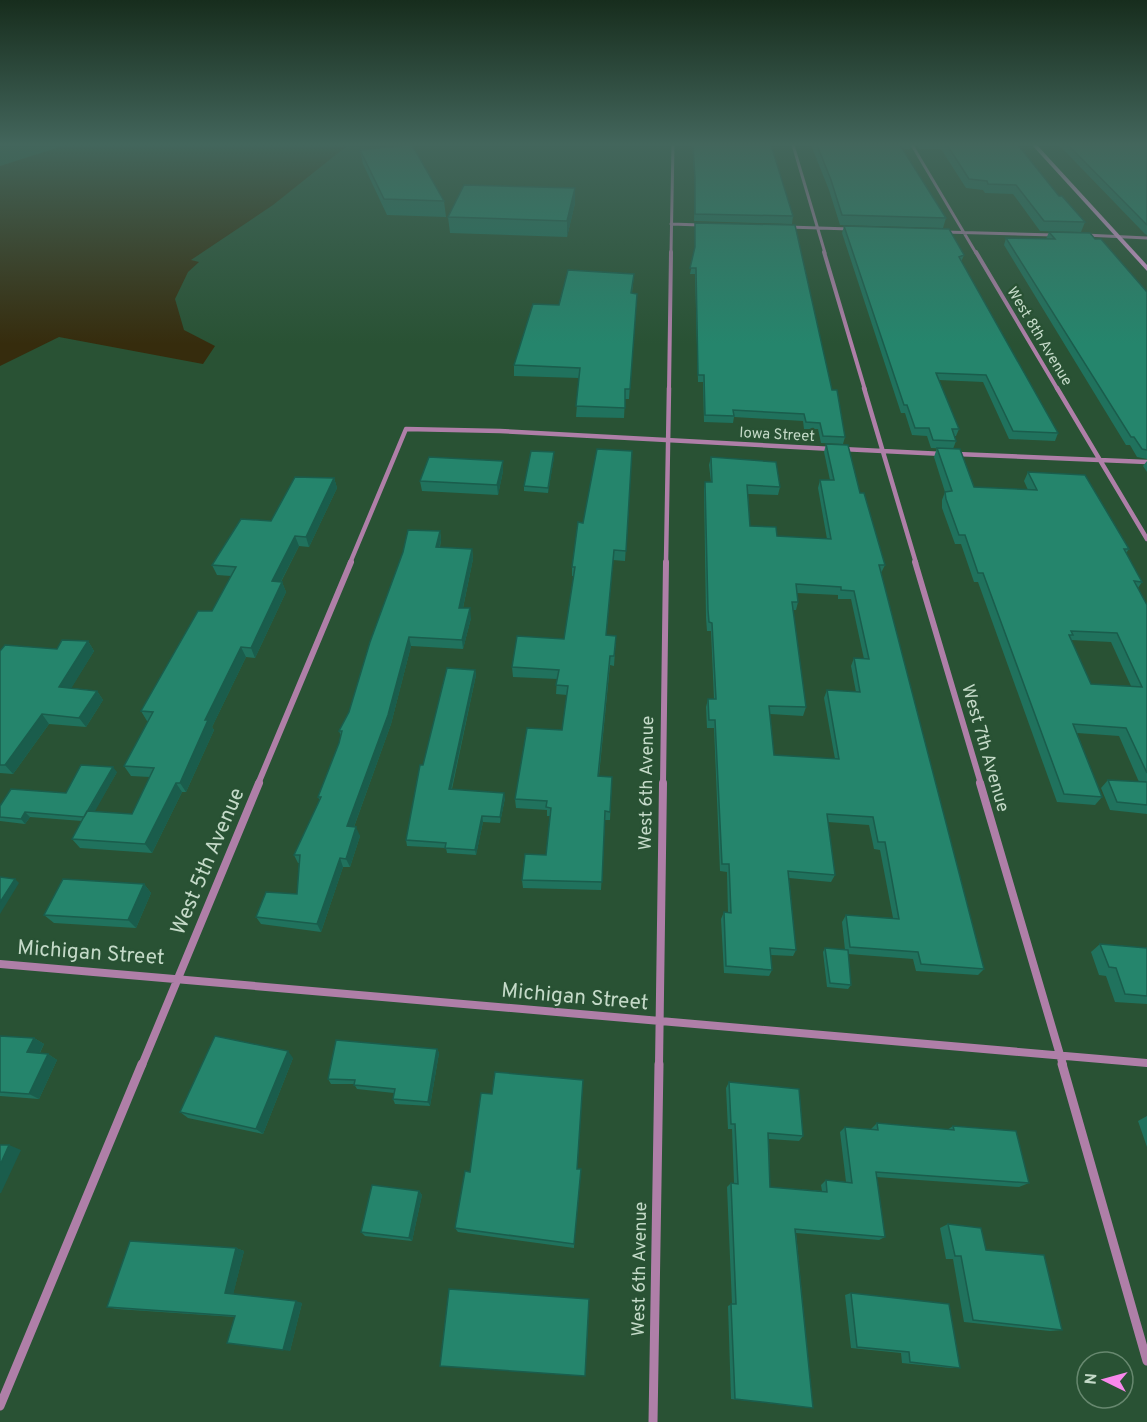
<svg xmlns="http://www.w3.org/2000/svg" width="1147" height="1422" viewBox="0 0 1147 1422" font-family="Overpass,sans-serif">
  <rect width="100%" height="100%" fill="#295234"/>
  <path fill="#362c0d" d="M66,145h282l-75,60 -82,55 8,2 -11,10 -13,27 9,31 31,16 -12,18 -144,-27 -59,29v-200z"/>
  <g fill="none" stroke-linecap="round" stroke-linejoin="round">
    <path stroke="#af7fa8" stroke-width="3" d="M793,145l32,108
      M912,145l64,108
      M671,224l29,1
      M788,227l62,2
      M944,232l110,3
      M1085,235l62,3
      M671,253l2,-108"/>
    <path stroke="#af7fa8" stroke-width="4" d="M824,252l41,138
      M976,252l82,138
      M669,390l2,-138"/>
    <path stroke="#af7fa8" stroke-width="4.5" d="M864,388l52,175
      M1057,388l90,151
      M842,449l101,5
      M956,454l191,8
      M350,563l56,-134 94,2 332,18
      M666,563l3,-175"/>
    <path stroke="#af7fa8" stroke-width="6" d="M915,562l66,222
      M258,784l93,-222
      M663,784l3,-222"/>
    <path stroke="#af7fa8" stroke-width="8" d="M980,783l83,282
      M0,964l1147,99
      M142,1065l117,-282
      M659,1065l4,-282"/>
    <path stroke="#af7fa8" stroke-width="9" d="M1062,1064l85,297
      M0,1406l142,-342
      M653,1422l6,-358"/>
    <path fill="#e89dde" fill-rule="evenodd" d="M1032,145h5l110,120v6z"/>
  </g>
  <path fill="#20725d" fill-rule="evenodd" d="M692,145h79l22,71 -1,8 -98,-3 1,-36z
    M811,145h100l-1,4h-8l44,69 -3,10 -103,-3 -11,-35z
    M916,145h102l41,51 26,26 -4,10 -41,-1 -27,-37 -28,-1 -2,-3 -17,-2 -25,-39h-22z
    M1059,145h88v90l-2,-1z
    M360,150l84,51 2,16 -59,-2 -24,-51z
    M575,188v15l-8,34 -117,-4 -2,-16z
    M695,223l137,167 13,47 -2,7 -22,-1 -3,-14h-14l-1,-8 -69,-4 -1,6 -29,-1 -1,-40h-5l-3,-108h-5l5,-24z
    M844,226l120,29 -3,7 97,171 -3,8 -46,-2 -26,-57 -44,-2 20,49 -3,7h-2l2,5 -3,8 -22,-1 -4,-12 -15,-1 -7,-22h-4l-59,-180z
    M1049,232l46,7 52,53v167l-10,-2 -7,-12h-4l-122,-200 2,-7 40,1z
    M634,274l-2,19 4,10 -7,96h-4l-1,19 -48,-1 3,-39 -65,-2v-11l45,-60z
    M826,444l34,49 25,72 -4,8 103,396 -6,6 -62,-4 -3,-12 -65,-5 3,31 -3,4 -21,-2 -4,-35 2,-4 20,2 -3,-28 4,-7 47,3 -13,-68 -6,-1 -5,-24 -41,-3 7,53 -4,7 -42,-4 7,72 -3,6 -22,-1 1,15 -3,6 -45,-3 -3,-54 3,-7 4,1 -1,-41 -7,-1 -6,-143h-7l-1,-21 2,-8h6l-3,-68h-4l-1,-13 -2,-128 1,-8h6l-2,-17 2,-8 69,30 -2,8 -30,-1 2,32 27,10 50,3 -9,-51 2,-8h10l-6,-28zM797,593l41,2v4h13l13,60 -10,-1 -3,8 5,26 -29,-2 -3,8 11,61 -61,-4 -4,-41 33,2 3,-9 -13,-97h3l2,-8z
    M937,448l37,39 54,3 -4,-9 4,-9 101,77 -3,4 16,29 -4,6 9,17v209l-37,-4 -9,-22 7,-8 31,2 -20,-46 -42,-3 25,64 -7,8 -38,-3 -79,-220h-4l-13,-38h-6l-13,-36v-8l3,-8 -11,-35zM1071,640l40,2 20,44 -40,-2z
    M632,451l-7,110 -12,-1 -7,75 10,1 -2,30 -4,-1 -11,111 13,1 -2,43h-5l-4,70 -78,-2 -1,-8 24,-25 4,-39h-3v-6l-31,-2 -1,-9 47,-69 5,-35 -11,-1 1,-15 -44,-2 -1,-10 52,-28 10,-63h-2v-9l11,-44z
    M554,452v5l-6,36 -24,-2v-5z
    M503,461v10l-5,24 -76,-4 -2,-10z
    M1147,461v11l-4,-6z
    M334,478l3,10 -28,59 -10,-1 -18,36h1l4,10 -31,66 -9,-1 -34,70 2,3 -28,62h-4l-30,61 -72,-5 -8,-9 10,-18 -52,-4 -5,7 -25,-3v-15l66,-13 51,-21 -23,40 38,2 18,-37 -19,-1 -7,-10 25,-45h-2l-6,-10 71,-100 19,-35 -14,-1 -5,-10 59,-44z
    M440,531l1,9 -1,7 32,2 1,10 -10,49 8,10 -8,31 -52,-3 -20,78 -37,103 6,9 -10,31h-7l-22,65 -60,-8 -5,-7 41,-23 2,-31h-1l-4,-8 26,-54 -2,-4 21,-54 2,-7 -2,-5z
    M88,641l6,10 -23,37 26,3 6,9 -17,27 -37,-3 -36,50 -13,-1v-122l57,-2z
    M475,670l1,5 -24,114 53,9 -5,25 -17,-1 -7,33 -29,-2 -1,-5 -39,-2 -1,-6 17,-75z
    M144,884l7,9 -15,35 -82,-5 -10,-8z
    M1100,944l47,4v56l-32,-2 -9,-26 -7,-1 -8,-23z
    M0,1036l34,2 10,6 -4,9 8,1 9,6 -18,39 -39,-3z
    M437,1049l2,4 -9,53 -35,-2 -2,-5 1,-6 -37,-4 -3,-5h-23l-3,-5z
    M293,1058l-30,76 -75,-16 -8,-6z
    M729,1082l74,54 -4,5 -30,-2 1,48 52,4 -1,-6 5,-5 20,2 -6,-50 5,-5 26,2 6,-6 70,7 6,-4 76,57 -10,4 -143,-10 9,60 -6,3 -83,-7 17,175 -82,-9 -3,-93 4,-2 -5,-117 4,-4h3l-2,-54h-4l-2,-41z
    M1147,1116v31l-9,-26z
    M578,1169l-4,79 -116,-16 -3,-4 15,-56z
    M419,1191l3,4 -10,46 -47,-5 -4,-4z
    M948,1224l38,26 76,80 -12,1 -86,-9 -11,-63h-7l-6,-31z
    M236,1248l8,3 -11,43 69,9 -12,48 -55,-34 -118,-8 -10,-2z
    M851,1293l109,75h-9l-49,-5 -1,-10 -50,-5 -6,-53z"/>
  <path fill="#1a5d4c" d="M575,188v15l-8,34v-16z
    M554,452v5l-6,36v-5z
    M503,461v10l-5,24 -1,-10z
    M334,478l3,10 -28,59 -3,-10z
    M440,531l1,9 -4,17 -1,-10z
    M295,536l4,10 -23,45 -4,-10z
    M472,549l1,10 -12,58 -2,-9z
    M282,582l4,10 -31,66 -4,-10z
    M470,608l1,10 -8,31 -1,-9z
    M409,637l2,9 -20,78 -40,111 -4,-9z
    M88,641l6,10 -28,46 -7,-10z
    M241,647l5,10 -34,70 2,3 -28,62 -6,-9 25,-63z
    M475,670l1,5 -26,120 -1,-6z
    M97,691l6,9 -17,27 -7,-9z
    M42,714l7,10 -36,50 -8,-9z
    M113,767l4,5 -28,50 -4,-5z
    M176,783l6,9 -30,61 -7,-9z
    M504,793l1,5 -5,25v-6z
    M25,812l5,5 -5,7 -4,-5z
    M482,816l1,6 -7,33 -1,-5z
    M356,827l4,9 -10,31 -4,-8z
    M340,858l3,9 -22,65 -4,-8z
    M15,879l4,4 -19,31v-12z
    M144,884l7,9 -15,35 -8,-8z
    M34,1038l10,6 -7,14 -10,-6z
    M437,1049l2,4 -9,53 -2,-4z
    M288,1051l5,7 -30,76 -7,-5z
    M48,1054l9,6 -18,39 -10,-5z
    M9,1145l12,5 -20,43h-1v-28z
    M419,1191l3,4 -10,46 -3,-3z
    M236,1248l8,3 -11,44 -8,-2z
    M296,1301l6,2 -12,48 -7,-1z"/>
  <path fill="#25856c" stroke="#1a5d4c" stroke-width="1.5" fill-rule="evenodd" d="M407,145h5l32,56 -60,-2 -24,-49z
    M693,145h78l22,71 -98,-2v-36z
    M817,145h83l46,73 -104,-3 -11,-35z
    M947,145h71l41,51h3l23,26 -41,-1 -28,-36 -28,-1 -1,-3 -18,-2z
    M1068,145h79v80z
    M464,185l111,3 -8,33 -119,-4z
    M695,223l100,2 37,165h5l8,47 -22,-1 -3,-13 -14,-1 -2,-8 -71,-4 1,6 -29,-1 -1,-40h-6l-2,-107h-6l5,-21z
    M844,226l105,3 15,26 -5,2 99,176 -45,-2 -27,-56 -50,-2 23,56h-7l4,12 -23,-1 -4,-12h-14l-8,-23h-3z
    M1049,232l41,1 5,6h6l46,53v158l-5,-1 -8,-12h-3l-125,-199 49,1z
    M568,270l66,4 -3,19 6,1 -7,95h-5v19l-49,-2 4,-38 -66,-3 19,-61 26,1z
    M826,444l22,1 12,48h4l21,72h-6l105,404 -63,-5 -3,-12 -68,-5 -4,-32 53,4 -14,-77h-7l-5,-25 -46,-3 8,61 -47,-4 8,79 -26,-2 2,22 -46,-4 -2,-54 7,1 -2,-49h-7l-7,-144h-6l-1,-21h8l-4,-76 -3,-1 -1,-12 -3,-128h7l-1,-25 65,5 4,25 -33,-2 3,41 26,1 1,9 54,3 -11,-59h14zM796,584l45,3v3l13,1 15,68 -15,-1 6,34 -33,-2 12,69 -65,-4 -5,-49 37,1 -14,-105h6z
    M937,448l23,1 14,38 63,3 -9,-18 57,3 44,74h-5l18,33 -8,-1 13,24v168l-21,-45 -53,-4 29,73 -38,-3 -81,-221h-5l-13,-38h-6l-13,-36 -1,-7 7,-1zM1071,631l46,2 25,54 -51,-3 -22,-49h4z
    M597,449l35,2 -6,100 -12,-1 -8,85 10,1 -2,20h-4l-12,120 14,1 -2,35 -5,-1 -3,71 -80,-2 3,-26 21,1 5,-47 -5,-1 1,-6 -32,-2 12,-71 35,2 6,-44 -12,-1 3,-15 -47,-3 5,-31 47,3 11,-72h-3l6,-45 5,1z
    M531,451l23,1 -6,36 -24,-2z
    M429,457l74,4 -6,24 -77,-4z
    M295,477l39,1 -28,59 -11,-1 -23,45 10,1 -31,66 -10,-1 -36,73h3l-28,63h-4l-31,61 -73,-5 15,-28 45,3 22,-46 -30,-2 29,-54 -12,-1 57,-100h14l24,-44 -24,-2 29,-46 30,2z
    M408,530l32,1 -4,16 36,2 -13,59h11l-8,32 -53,-3 -21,78 -41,111 9,1 -10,32 -6,-1 -23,66 -61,-7 10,-25 31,2 3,-39h-6l27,-58h-3l21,-54 3,-12h-3l10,-19 21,-70 33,-90z
    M62,640l26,1 -29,46 38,4 -18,27 -37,-4 -37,51h-5v-114l5,-6 52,4z
    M447,668l28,2 -26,119 55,4 -4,24 -18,-1 -7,34 -30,-2 1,-5 -40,-3 14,-75h3z
    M81,765l32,2 -29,50 -59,-5 -4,7 -21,-2v-11l11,-17 55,4z
    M1108,780l39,2v23l-30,-3z
    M0,877l15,2 -15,23z
    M63,879l81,5 -16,36 -84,-5z
    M1100,944l47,4v48l-22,-2 -9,-26 -7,-1z
    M825,948l23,2 3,35 -21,-2z
    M0,1036l34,2 -7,14 21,2 -19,40 -29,-2z
    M215,1036l73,15 -32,78 -76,-17z
    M336,1040l101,9 -9,53 -35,-3 2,-10 -41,-4 1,-5 -27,-1z
    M495,1072l88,8 -6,89h4l-7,75 -119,-16 10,-57 5,1 11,-79 11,1z
    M729,1082l70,7 4,47 -35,-3 2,54 57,5 -1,-12 26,3 -7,-56 33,3 -1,-7 77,7 -1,-4 63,5 13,52 -153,-11 9,65 -90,-8 18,179 -78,-9 -4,-95h5l-5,-121 7,1 -3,-60h-4z
    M0,1145h9l-9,20z
    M372,1185l47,6 -10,47 -48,-6z
    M948,1224l33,4 5,22 58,5 18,75 -89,-10 -12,-64h-6z
    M130,1241l106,7 -11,45 71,8 -13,49 -56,-7 8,-27 -128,-9z
    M449,1289l140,10 -4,77 -145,-10z
    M851,1293l98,11 11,64 -50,-6 -1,-10 -52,-5z"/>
  <linearGradient id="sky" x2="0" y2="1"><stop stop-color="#172d1d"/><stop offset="0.42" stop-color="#43665c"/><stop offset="1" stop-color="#43665c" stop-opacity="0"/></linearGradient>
  <rect width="1147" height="344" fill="url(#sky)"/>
  <g text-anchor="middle" stroke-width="4.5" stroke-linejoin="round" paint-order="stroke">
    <g font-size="15" fill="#c4dac8" stroke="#295234">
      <text transform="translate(1040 336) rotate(59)" y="5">West 8th Avenue</text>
      <text transform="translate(777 434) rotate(3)" y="5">Iowa Street</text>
    </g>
    <g font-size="18" fill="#c4dac8" stroke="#295234">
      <text transform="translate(986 748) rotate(74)" y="6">West 7th Avenue</text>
      <text transform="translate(646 783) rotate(-89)" y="6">West 6th Avenue</text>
      <text transform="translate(639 1269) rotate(-89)" y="6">West 6th Avenue</text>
    </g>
    <g font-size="21" fill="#c4dac8" stroke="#295234">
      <text transform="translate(207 861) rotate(-67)" y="7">West 5th Avenue</text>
      <text transform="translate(91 952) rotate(4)" y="7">Michigan Street</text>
      <text transform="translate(575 996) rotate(5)" y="7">Michigan Street</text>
    </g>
  </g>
  <g transform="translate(1105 1380) rotate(275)"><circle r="28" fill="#295234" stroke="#67886f" stroke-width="1.5"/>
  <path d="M0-4.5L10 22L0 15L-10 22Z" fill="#f888eb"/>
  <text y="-9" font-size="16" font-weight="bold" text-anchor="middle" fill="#c4dac8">N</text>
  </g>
</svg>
